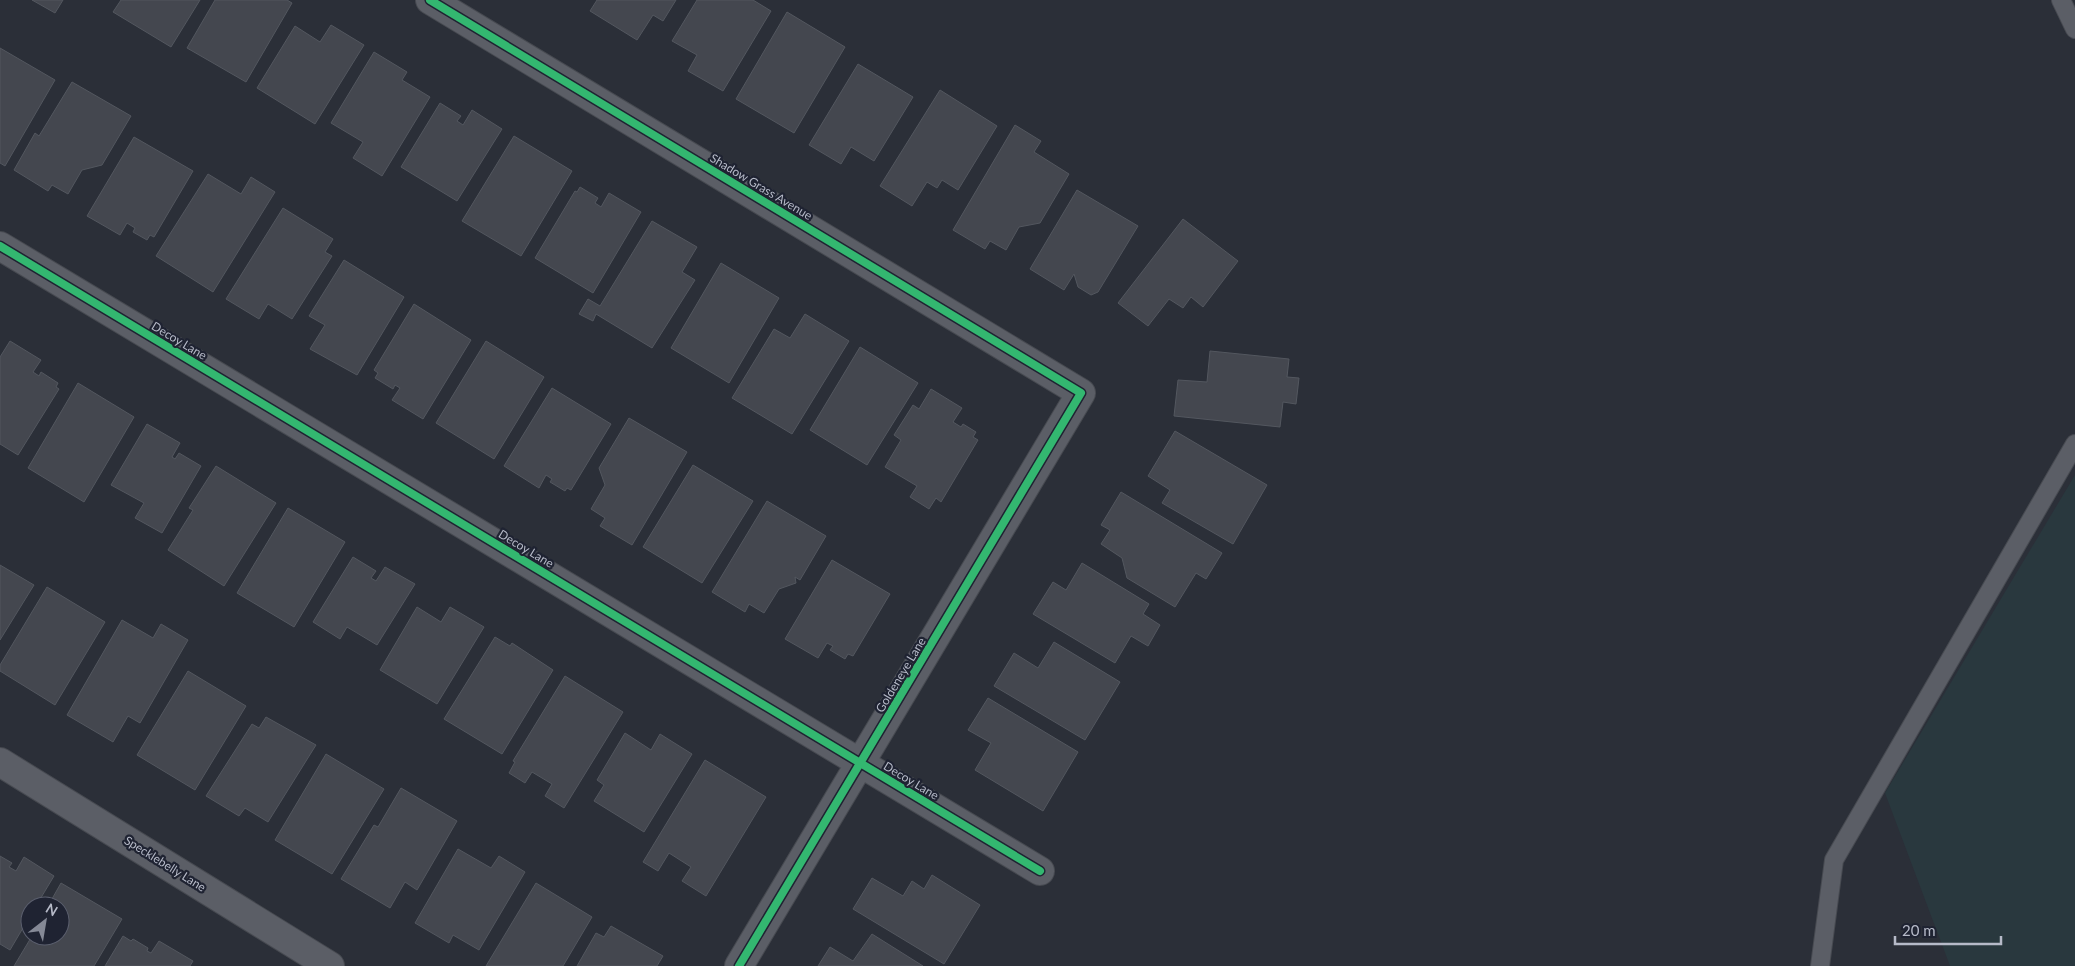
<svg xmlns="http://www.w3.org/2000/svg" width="2075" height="966" viewBox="0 0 2075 966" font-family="Lato,sans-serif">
  <rect width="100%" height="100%" fill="#2b2f38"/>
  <path fill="#29383e" d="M2075,475v491h-125l-65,-173z"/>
  <path fill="#44474f" stroke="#53575f" d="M32,0h31l-8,13z
    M121,0h79l-29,47 -58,-35z
    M215,0h72l5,3 -46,79 -59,-34z
    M597,0h79l-13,21 -10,-6 -16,25 -47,-29z
    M697,0h56l18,11 -48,80 -35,-20 9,-16 -25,-14z
    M787,12l58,35 -51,86 -58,-34z
    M331,25l33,20 -49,79 -58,-36 38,-62 25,16z
    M0,48l55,32 -50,86 -5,-3z
    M374,52l33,20 -5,8 28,17 -48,79 -29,-18 10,-16 -32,-19z
    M858,64l55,33 -39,64 -23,-14 -10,17 -32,-19z
    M72,82l59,34 -29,49 -20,5 -14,24 -16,-9 -4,6 -34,-21 21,-37 4,3z
    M940,90l57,36 -39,64 -16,-10 -5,8 -10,-6 -15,24 -32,-20z
    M440,103l21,13 -4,5 6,4 9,-15 30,19 -45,72 -56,-34z
    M1015,125l26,16 -7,11 35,22 -29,49 -21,4 -13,23 -16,-9 -5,8 -32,-19z
    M514,136l58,35 -51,85 -59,-35z
    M134,137l59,34 -39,66 -4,-2 -3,5 -14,-8 2,-4 -8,-5 -7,12 -33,-19z
    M208,174l33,20 10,-17 24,15 -62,100 -57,-36z
    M580,187l18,11 -3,5 6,4 8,-14 32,19 -48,81 -58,-35 40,-67 2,1z
    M1077,190l61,36 -40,66 -7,3 -13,-8 -4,-13 -10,16 -34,-21z
    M283,208l50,31 -8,13 7,4 -40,63 -24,-15 -9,15 -33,-20z
    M1183,219l55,42 -35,46 -12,-10 -8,11 -14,-9 -21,27 -30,-23z
    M652,221l45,26 -15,25 13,8 -43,68 -56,-34 -3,7 -14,-7 9,-15 12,7z
    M344,260l60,37 -47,78 -47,-26 15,-24 -16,-9z
    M721,263l58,35 -50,85 -58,-35z
    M414,304l57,36 -48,79 -31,-19 8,-12 -5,-3 -2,4 -18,-11 3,-5 -4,-3z
    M805,314l44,27 -57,93 -60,-36 42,-69 16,9z
    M10,341l31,19 -8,12 6,4 2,-4 17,11 -2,4 3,2 -41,66 -18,-11v-87z
    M486,341l58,36 -50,82 -58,-36z
    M860,347l58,36 -51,82 -57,-35z
    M1210,351l79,8 -2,18 12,1 -3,26 -13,-2 -3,25 -106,-11 4,-36 29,2z
    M78,383l56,34 -50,85 -56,-34z
    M552,388l59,36 -40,66 -4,-2 -2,3 -15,-9 2,-3 -6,-4 -7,13 -35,-22z
    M931,389l31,19 -9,14 8,5 2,-3 13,8 -3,5 5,3 -37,62 -5,-4 -7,11 -19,-12 7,-11 -32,-19 16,-27 -7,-5 19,-30 6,4z
    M629,418l58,34 -55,93 -32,-19 5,-8 -14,-9 14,-24 -6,-17z
    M147,424l33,19 -8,14 3,2 4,-6 22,13 -39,67 -27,-15 9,-15 -33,-18z
    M1175,431l92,54 -34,59 -71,-41 8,-13 -22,-14z
    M693,465l60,36 -51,82 -59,-36z
    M216,466l60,37 -52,83 -56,-36 25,-40 -4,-2z
    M1121,492l101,61 -16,26 -10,-6 -21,34 -48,-29 -5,-20 -21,-14 9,-14 -9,-5z
    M767,501l59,35 -26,44 -5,-3 1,6 -17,6 -15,24 -15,-9 -4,8 -33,-20z
    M288,508l57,34 -51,85 -57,-34z
    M353,557l23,14 -5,7 5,3 9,-14 30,17 -38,61 -30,-18 -7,12 -27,-17z
    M832,560l58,34 -37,62 -5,-2 -3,5 -15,-9 3,-4 -6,-3 -9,15 -33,-19z
    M1082,563l67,41 -6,10 17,11 -12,21 -17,-10 -16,27 -82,-49 20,-32 13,8z
    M0,565l34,20 -34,55z
    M47,587l58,35 -50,83 -55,-34v-6z
    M417,607l24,15 9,-15 34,20 -47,77 -57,-34z
    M122,620l31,18 8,-14 27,16 -48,83 -12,-7 -15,26 -46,-27z
    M495,637l15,9 2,-3 41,27 -51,84 -58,-35z
    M1054,642l66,40 -35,58 -91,-54 20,-33 24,15z
    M188,671l58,35 -51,84 -58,-35z
    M565,676l58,36 -59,96 -19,-12 7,-12 -20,-12 -7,11 -16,-10 6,-11 -2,-1z
    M988,698l90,54 -35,59 -68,-41 16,-27 -23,-13z
    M266,717l50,28 -48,77 -23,-14 -6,8 -33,-20 46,-72 7,4z
    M625,733l26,17 9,-16 32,20 -48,78 -50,-31 10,-16 -7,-5z
    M326,754l58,35 -52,85 -57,-34z
    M705,760l61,37 -60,99 -24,-15 9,-14 -22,-14 -11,18 -15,-9z
    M401,788l56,33 -40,69 -12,-8 -15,26 -49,-29 33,-54 4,2z
    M458,849l33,19 8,-12 26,16 -46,78 -26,-15 -4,8 -34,-20z
    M0,856l12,7 -3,4 7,4 8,-14 30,19 -18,30h-6v10l-20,34 -10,-6z
    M932,875l48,30 -36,59 -91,-55 19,-31 31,18 9,-15 12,8z
    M61,883l61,36 -28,47h-80l18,-30h28v-30h-12z
    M536,883l56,34 -29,49h-77z
    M611,926l52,30 -6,10h-80l19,-33 8,4z
    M872,934l51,32h-105l12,-19 23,14z
    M123,936l8,5 2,-2 15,9 -1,3 4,2 8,-12 34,20 -3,5h-85z"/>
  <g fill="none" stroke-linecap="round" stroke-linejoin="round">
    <defs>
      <path id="lane" d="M2061,0l14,29
        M1820,966l14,-106 241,-416"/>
      <path id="street" d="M430,0l651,393 -342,573
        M0,246l1040,625
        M0,762l330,204"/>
    </defs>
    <use href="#lane" stroke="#474a51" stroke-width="20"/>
    <use href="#street" stroke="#474a51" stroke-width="30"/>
    <use href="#lane" stroke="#5b5e66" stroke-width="18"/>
    <use href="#street" stroke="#5b5e66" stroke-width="28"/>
    <defs>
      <path id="cycleway" d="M430,0l651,393 -342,573
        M0,246l1040,625"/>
    </defs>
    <use href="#cycleway" stroke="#1f2332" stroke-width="11"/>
    <use href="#cycleway" stroke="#33b770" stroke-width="8"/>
  </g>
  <g text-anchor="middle" stroke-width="4.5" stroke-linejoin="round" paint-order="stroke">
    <g font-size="12" fill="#b6bac8" stroke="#1f2332">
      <text transform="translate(761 187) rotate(31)" y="4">Shadow Grass Avenue</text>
      <text transform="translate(179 341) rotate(31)" y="4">Decoy Lane</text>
      <text transform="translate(526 549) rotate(31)" y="4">Decoy Lane</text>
      <text transform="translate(901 675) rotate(-59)" y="4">Goldeneye Lane</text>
      <text transform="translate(911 781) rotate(31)" y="4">Decoy Lane</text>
      <text transform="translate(165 864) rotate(32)" y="4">Specklebelly Lane</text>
    </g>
  </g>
  <g transform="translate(45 921) rotate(31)"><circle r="24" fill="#1f2332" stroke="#5b5f6e"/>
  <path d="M0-4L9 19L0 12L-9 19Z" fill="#858996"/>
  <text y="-8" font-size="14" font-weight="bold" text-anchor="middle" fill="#b6bac8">N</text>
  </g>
  <path d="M1895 936v8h106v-8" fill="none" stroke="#b6bac8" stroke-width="2.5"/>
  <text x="1902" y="936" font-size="15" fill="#b6bac8" stroke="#1f2332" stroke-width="4" paint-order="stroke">20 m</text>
</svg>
